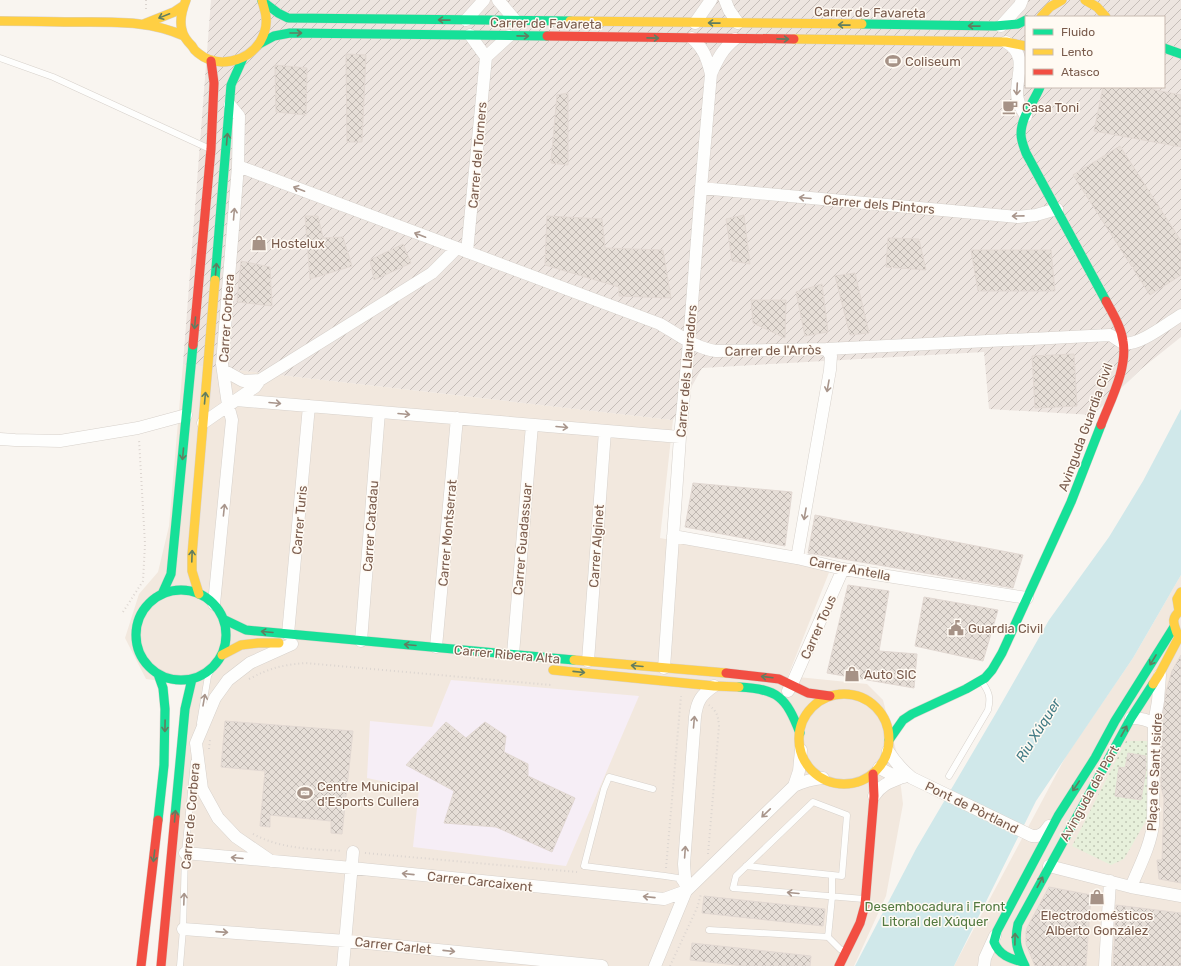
<svg xmlns="http://www.w3.org/2000/svg" width="1181" height="966" viewBox="0 0 1181 966" font-family="Rubik,sans-serif">
  <defs>
    <pattern id="industrial-furrows" width="10" height="10" patternUnits="userSpaceOnUse"><rect width="10" height="10" fill="#ede5e0"/><path d="M-1 1l2-2M0 10L10 0M9 11l2-2" fill="none" stroke="#c5bdb8"/></pattern>
    <pattern id="grass-dots" width="8" height="8" patternUnits="userSpaceOnUse"><rect width="8" height="8" fill="#e7f0db"/><path d="M2 2h.1M6 6h.1" fill="none" stroke="#c0c6b4" stroke-width="1.8" stroke-linecap="round"/></pattern>
    <pattern id="building-cross-hatch" width="8" height="8" patternUnits="userSpaceOnUse"><rect width="8" height="8" fill="#e6ded7"/><path d="M0 0l8 8M0 8l8-8" fill="none" stroke="#bfb7b1"/></pattern>
  </defs>
  <rect width="100%" height="100%" fill="#f9f5f0"/>
  <path fill="#f2e8de" d="M183,364l490,56 -13,118 170,32 -42,106 79,8 16,16 14,54 6,50 -17,92 -32,70h-689l25,-281 -44,-6 -21,-41 14,-44 19,-22 11,-46z
    M1181,575v391h-227l112,-210 67,-98z"/>
  <path fill="url(#industrial-furrows)" fill-rule="evenodd" d="M211,0h970v337l-40,32 -48,46 -104,-6 -5,-57 -282,16 -29,52 -490,-56zM1026,17h138v70h-138z"/>
  <path fill="#f6eef6" d="M451,680l188,16 -73,170 -153,-19 6,-58 -52,-11 3,-57 62,6z"/>
  <path fill="url(#grass-dots)" d="M1126,741h23l1,32 -3,46 -23,40 -13,6 -39,-19z"/>
  <path fill="#d0e8ea" d="M1181,409v166l-48,83 -97,143 -82,165h-99l61,-117 80,-136 53,-93 60,-83 34,-56z"/>
  <path fill="url(#building-cross-hatch)" stroke="#e2d8d2" d="M346,54l20,1 -4,87h-15z
    M275,65l32,3 -1,47 -30,-3z
    M1103,87h37l41,8v52l-87,-16z
    M568,93v72l-17,-2 6,-68z
    M1120,146l61,95v34l-31,20 -77,-120z
    M744,215l6,49 -18,-3 -6,-42z
    M305,216h13l5,22 20,-1 9,29 -42,13z
    M547,216l55,3 3,29 58,2 8,48 -52,-2v-9l-74,-22z
    M888,238l31,1 7,31 -40,-3z
    M403,244l8,19 -37,17 -4,-20z
    M971,250h80l4,41h-77z
    M241,261l29,6 2,39 -35,-4z
    M855,273l14,60 -19,2 -15,-59z
    M822,284l6,48 -23,4 -9,-44z
    M751,300h35l-1,38 -32,-15z
    M1074,354l3,52 -42,2 -3,-52z
    M693,483l99,9 -7,54 -100,-19z
    M815,515l208,40 -10,33 -205,-35z
    M848,585l41,6 -10,60 38,3 -3,34 -87,-15z
    M924,597l74,13 -15,51 -68,-15z
    M1181,655v228l-22,-4 -2,-19h5l2,-61 -3,-13v-61l5,-33 6,-21z
    M225,721l128,10 -11,103 -11,-1v-12l-61,-6v12l-10,-1 5,-55 -44,-4z
    M446,722l20,16 19,-16 21,14 -2,16 24,12v12l47,22 -23,54 -56,-25 -52,-4 10,-32 -48,-26z
    M1128,753l18,3v13l-5,31 -26,-4 4,-29 6,1z
    M1049,887l42,8 -5,71h-51l-9,-22v-12l1,-4z
    M704,896l121,13 -2,17 -121,-13z
    M1116,905l65,8v53h-68z
    M692,943l119,13 -1,10h-66l-54,-6z"/>
  <g fill="none" stroke-linecap="round" stroke-linejoin="round">
    <defs>
      <path id="lane" d="M0,58l53,19 157,72
        M200,723l8,-47 4,-8
        M949,776l39,-66c3,-13 1,-18 -6,-28
        M653,789l-44,-12 -5,12 -20,77 81,10 13,2 6,9
        M746,866l96,10 5,-61 -34,-13 -77,74 -3,12 131,11
        M709,930l119,7 4,-40v-22
        M828,937l12,12 4,2
        M180,966l3,-37 2,-76 9,-91"/>
      <path id="street" d="M498,0l17,20
        M725,0l4,10 9,13
        M466,20l18,-20
        M695,23l16,-23
        M1001,26l19,-21 2,-5
        M470,35l16,22 23,-21
        M692,38c12,11 15,20 19,36 7,-16 11,-24 24,-35
        M1006,42c22,13 11,31 11,51 0,9 4,16 9,23
        M238,166l422,158c19,11 35,24 56,27l110,-2 284,-14c4,2 9,6 13,8 15,4 45,-20 58,-28
        M701,188l317,29 18,-2 21,-6
        M467,252l19,-195
        M223,370l20,11 17,-1
        M236,400l444,37
        M203,423l52,-36 5,-7 172,-107 25,-25
        M0,439l15,1 45,1 78,-13 48,-13
        M673,536l124,22 46,11 184,29
        M797,558l33,-188 1,-14 -5,-7
        M214,604l18,-184 -4,-15 -6,-41 16,-198 1,-50 -9,-11
        M288,634l21,-228
        M361,641l18,-229
        M436,647l21,-229
        M513,654l19,-229
        M588,661l17,-230
        M664,668l16,-231 9,-95 12,-154 10,-114
        M788,691l4,-7 51,-115
        M1131,718c9,0 16,1 23,6
        M888,751c7,11 14,19 24,27l120,58c9,1 13,-4 17,-10
        M879,768l12,6 13,3
        M794,786l5,-15 2,-21
        M874,796c8,-12 16,-14 29,-19
        M185,853l167,15 312,31 22,-8 -2,-27 11,-147c2,-16 6,-22 19,-31
        M271,861l-35,-24 -18,-19 -16,-29 -6,-46 19,-45 13,-18 22,-17 42,-19
        M1049,866l82,21 50,9
        M1131,887c8,-20 19,-40 22,-62l1,-101 4,-23 2,-26
        M183,929l163,12 256,25
        M343,966l10,-114
        M655,966l31,-75 108,-105c10,-5 18,-7 29,-8
        M984,966l1,-8 10,-22
        M1105,966l5,-85"/>
      <path id="fast" d="M262,1l16,12 10,5 282,3
        M862,24l133,2 23,-2 8,-4
        M259,44l15,-8 16,-3 257,3
        M1164,48l17,6
        M1040,87c-6,15 -19,30 -19,47 0,7 3,13 5,19l80,148
        M215,280l16,-195 12,-27
        M136 635a45 45 0 1 1 90 0a45 45 0 1 1-90 0Z
        M162,594l9,-20 22,-229
        M223,619l23,11 328,30
        M739,687c39,2 47,10 61,46
        M889,740l14,-20 9,-6 54,-25 19,-11 7,-8 10,-17 69,-151 30,-77
        M175,816l10,-107 7,-30
        M158,820l6,-55 1,-56 -2,-21 -5,-14
        M1023,962c-13,-3 -24,-7 -29,-20l3,-11 61,-115 37,-58 20,-37 59,-94
        M1025,966c-8,-16 -11,-24 -7,-42l113,-206 22,-34"/>
      <path id="slow" d="M186,0c-4,10 -7,20 -4,30 1,6 5,11 10,16 1,2 3,5 6,7 19,16 49,9 62,-11 4,-7 7,-16 6,-24 0,-6 -3,-12 -4,-18
        M1085,0l12,7 9,10
        M1041,17l9,-10 12,-7
        M0,21c27,0 55,1 82,1 35,0 70,-1 102,14
        M570,21l292,3
        M144,24l30,-12 9,-6
        M794,39l212,3 20,4
        M199,594l-7,-23v-16l23,-275
        M1181,610c-10,8 -8,12 -4,23l4,2
        M1179,611l-2,-12 4,-7
        M222,655l19,-10 17,-2h21
        M574,660l152,13
        M553,670l161,16 25,1
        M1153,684l7,-11 20,-38
        M799 739a45 45 0 1 1 90 0a45 45 0 1 1-90 0Z"/>
      <path id="jam" d="M547,36l247,3
        M193,345l18,-196 3,-66 -3,-22
        M1101,425c9,-24 27,-57 22,-84 -2,-14 -10,-27 -17,-40
        M726,673l53,6 29,14 22,3
        M141,966l17,-146
        M161,966l14,-150
        M839,966l21,-43 5,-18 9,-109 -1,-22"/>
    </defs>
    <use href="#lane" stroke="#d7d1cb" stroke-width="7"/>
    <use href="#street" stroke="#d7d1cb" stroke-width="13"/>
    <use href="#fast" stroke="#d9d2cb" stroke-width="10"/>
    <use href="#slow" stroke="#d9d2cb" stroke-width="10"/>
    <use href="#jam" stroke="#d9d2cb" stroke-width="10"/>
    <path stroke="#dcd5d0" stroke-width="2" stroke-dasharray="1 3" stroke-linecap="butt" d="M146,9v-9
      M123,612l20,-31 2,-37 -6,-105
      M249,679c21,-11 33,-14 56,-16l246,22
      M209,749l1,-9
      M253,834c28,15 59,15 89,17
      M365,853l212,19
      M708,854l11,-128c-1,-11 -2,-14 -10,-21
      M666,868l15,-172
      M670,966l27,-58 4,-14"/>
    <use href="#lane" stroke="#fefefd" stroke-width="6"/>
    <use href="#street" stroke="#fefefd" stroke-width="12"/>
    <use href="#fast" stroke="#16e098" stroke-width="9"/>
    <use href="#slow" stroke="#ffcf43" stroke-width="9"/>
    <use href="#jam" stroke="#f24e42" stroke-width="9"/>
  </g>
  <defs><path id="oneway-shaft" d="M-6 0H5M1.5-3L5.5 0L1.5 3" fill="none" stroke-width="1.6" stroke-linecap="round" stroke-linejoin="round"/></defs>
  <g stroke="#617d60">
    <use href="#oneway-shaft" transform="translate(164 16) rotate(158)"/>
    <use href="#oneway-shaft" transform="translate(444 20) rotate(-179)"/>
    <use href="#oneway-shaft" transform="translate(714 23) rotate(-179)"/>
    <use href="#oneway-shaft" transform="translate(844 25) rotate(-179)"/>
    <use href="#oneway-shaft" transform="translate(974 26) rotate(-179)"/>
    <use href="#oneway-shaft" transform="translate(296 33)"/>
    <use href="#oneway-shaft" transform="translate(523 36) rotate(1)"/>
    <use href="#oneway-shaft" transform="translate(653 38) rotate(1)"/>
    <use href="#oneway-shaft" transform="translate(783 39) rotate(1)"/>
    <use href="#oneway-shaft" transform="translate(227 139) rotate(-85)"/>
    <use href="#oneway-shaft" transform="translate(216 269) rotate(-85)"/>
    <use href="#oneway-shaft" transform="translate(195 323) rotate(95)"/>
    <use href="#oneway-shaft" transform="translate(205 398) rotate(-85)"/>
    <use href="#oneway-shaft" transform="translate(183 454) rotate(95)"/>
    <use href="#oneway-shaft" transform="translate(192 556) rotate(-88)"/>
    <use href="#oneway-shaft" transform="translate(267 632) rotate(-175)"/>
    <use href="#oneway-shaft" transform="translate(410 645) rotate(-175)"/>
    <use href="#oneway-shaft" transform="translate(1153 660) rotate(121)"/>
    <use href="#oneway-shaft" transform="translate(637 666) rotate(-175)"/>
    <use href="#oneway-shaft" transform="translate(579 672) rotate(6)"/>
    <use href="#oneway-shaft" transform="translate(767 677) rotate(-173)"/>
    <use href="#oneway-shaft" transform="translate(165 726) rotate(91)"/>
    <use href="#oneway-shaft" transform="translate(1124 731) rotate(-61)"/>
    <use href="#oneway-shaft" transform="translate(1076 786) rotate(124)"/>
    <use href="#oneway-shaft" transform="translate(175 816) rotate(-85)"/>
    <use href="#oneway-shaft" transform="translate(154 856) rotate(97)"/>
    <use href="#oneway-shaft" transform="translate(1040 882) rotate(-62)"/>
    <use href="#oneway-shaft" transform="translate(1015 939) rotate(-89)"/>
  </g>
  <g stroke="#a8958b">
    <use href="#oneway-shaft" transform="translate(1017 89) rotate(93)"/>
    <use href="#oneway-shaft" transform="translate(299 189) rotate(-159)"/>
    <use href="#oneway-shaft" transform="translate(805 198) rotate(-175)"/>
    <use href="#oneway-shaft" transform="translate(234 214) rotate(-85)"/>
    <use href="#oneway-shaft" transform="translate(1018 216) rotate(179)"/>
    <use href="#oneway-shaft" transform="translate(420 235) rotate(-159)"/>
    <use href="#oneway-shaft" transform="translate(828 386) rotate(100)"/>
    <use href="#oneway-shaft" transform="translate(275 403) rotate(5)"/>
    <use href="#oneway-shaft" transform="translate(404 414) rotate(5)"/>
    <use href="#oneway-shaft" transform="translate(562 427) rotate(5)"/>
    <use href="#oneway-shaft" transform="translate(224 510) rotate(-84)"/>
    <use href="#oneway-shaft" transform="translate(805 514) rotate(100)"/>
    <use href="#oneway-shaft" transform="translate(204 700) rotate(-80)"/>
    <use href="#oneway-shaft" transform="translate(694 722) rotate(-85)"/>
    <use href="#oneway-shaft" transform="translate(766 813) rotate(136)"/>
    <use href="#oneway-shaft" transform="translate(685 852) rotate(-86)"/>
    <use href="#oneway-shaft" transform="translate(237 858) rotate(-175)"/>
    <use href="#oneway-shaft" transform="translate(408 874) rotate(-174)"/>
    <use href="#oneway-shaft" transform="translate(793 893) rotate(-175)"/>
    <use href="#oneway-shaft" transform="translate(649 897) rotate(-174)"/>
    <use href="#oneway-shaft" transform="translate(184 899) rotate(-88)"/>
    <use href="#oneway-shaft" transform="translate(222 932) rotate(4)"/>
    <use href="#oneway-shaft" transform="translate(449 951) rotate(6)"/>
  </g>
  <defs>
    <symbol id="stadium-bare" viewBox="-9 -9 18 18"><path d="M0-5a6.5 5 0 1 0 0 10a6.5 5 0 1 0 0-10ZM-3.5-1.8h7v3.6h-7Z" fill="#a69286" stroke="#fffaf3" stroke-width="2.5" paint-order="stroke"/></symbol>
    <symbol id="cafe-bare" viewBox="-9 -9 18 18"><path d="M-5.5-4.5H6V0H3Q3 3.5 0 3.5H-2.5Q-5.5 3.5-5.5 0ZM3-3.2v2h1.7v-2ZM-6 4.5H4V6H-6Z" fill="#a69286" stroke="#fffaf3" stroke-width="2.5" paint-order="stroke"/></symbol>
    <symbol id="shop-bare" viewBox="-9 -9 18 18"><path d="M-5-2.5h2.3a2.7 3.5 0 0 1 5.4 0H5L5.5 6h-11ZM-1.5-2.5h3a1.5 2.3 0 0 0-3 0Z" fill="#a69286" stroke="#fffaf3" stroke-width="2.5" paint-order="stroke"/></symbol>
    <symbol id="civic-bare" viewBox="-9 -9 18 18"><path d="M-.6-6.5H3V-4.5H.6V-3L4-1V1h2V6H-6V1h2V-1L-.6-3ZM-1.2 2.5V6h2.4V2.5Z" fill="#a69286" stroke="#fffaf3" stroke-width="2.5" paint-order="stroke"/></symbol>
  </defs>
  <g fill-rule="evenodd">
    <use href="#stadium-bare" x="882" y="50" width="22" height="22"/>
    <use href="#cafe-bare" x="999" y="96" width="22" height="22"/>
    <use href="#shop-bare" x="248" y="232" width="22" height="22"/>
    <use href="#civic-bare" x="945" y="617" width="22" height="22"/>
    <use href="#shop-bare" x="841" y="663" width="22" height="22"/>
    <use href="#stadium-bare" x="294" y="782" width="22" height="22"/>
    <use href="#shop-bare" x="1086" y="886" width="22" height="22"/>
  </g>
  <g text-anchor="middle" stroke-width="3" stroke-linejoin="round" paint-order="stroke">
    <g font-size="13" fill="#7a5c4d" stroke="#fffaf3">
      <text transform="translate(870 12) rotate(1)" y="5">Carrer de Favareta</text>
      <text transform="translate(546 23) rotate(1)" y="5">Carrer de Favareta</text>
      <text transform="translate(477 155) rotate(-85)" y="5">Carrer del Torners</text>
      <text transform="translate(879 204) rotate(5)" y="5">Carrer dels Pintors</text>
      <text transform="translate(226 318) rotate(-86)" y="5">Carrer Corbera</text>
      <text transform="translate(773 350) rotate(-1)" y="5">Carrer de l'Arròs</text>
      <text transform="translate(686 371) rotate(-85)" y="5">Carrer dels Llauradors</text>
      <text transform="translate(1085 427) rotate(-70)" y="5">Avinguda Guardia Civil</text>
      <text transform="translate(299 520) rotate(-85)" y="5">Carrer Turis</text>
      <text transform="translate(370 526) rotate(-86)" y="5">Carrer Catadau</text>
      <text transform="translate(447 533) rotate(-85)" y="5">Carrer Montserrat</text>
      <text transform="translate(522 539) rotate(-85)" y="5">Carrer Guadassuar</text>
      <text transform="translate(596 546) rotate(-86)" y="5">Carrer Alginet</text>
      <text transform="translate(850 568) rotate(11)" y="5">Carrer Antella</text>
      <text transform="translate(818 627) rotate(-66)" y="5">Carrer Tous</text>
      <text transform="translate(507 654) rotate(5)" y="5">Carrer Ribera Alta</text>
      <text transform="translate(1154 772) rotate(-87)" y="5">Plaça de Sant Isidre</text>
      <text transform="translate(1089 793) rotate(-61)" y="5">Avinguda del Port</text>
      <text transform="translate(972 807) rotate(26)" y="5">Pont de Pòrtland</text>
      <text transform="translate(190 816) rotate(-85)" y="5">Carrer de Corbera</text>
      <text transform="translate(480 881) rotate(6)" y="5">Carrer Carcaixent</text>
      <text transform="translate(393 945) rotate(6)" y="5">Carrer Carlet</text>
    </g>
    <g font-size="13" fill="#7a5c4d" stroke="#fffaf3" text-anchor="start">
      <text x="905" y="66">Coliseum</text>
      <text x="1022" y="112">Casa Toni</text>
      <text x="271" y="248">Hostelux</text>
      <text x="968" y="633">Guardia Civil</text>
      <text x="864" y="679">Auto SIC</text>
      <text x="317" y="791">Centre Municipal<tspan x="317" dy="15">d'Esports Cullera</tspan></text>
      <text x="1097" y="920" text-anchor="middle">Electrodomésticos<tspan x="1097" dy="15">Alberto González</tspan></text>
    </g>
    <g font-size="13" fill="#537a41" stroke="#fffaf3">
      <text x="935" y="911">Desembocadura i Front<tspan x="935" dy="15">Litoral del Xúquer</tspan></text>
    </g>
    <g font-size="14" font-style="italic" fill="#437c86" stroke="#fffaf3">
      <text transform="translate(1038 730) rotate(-58)" y="5">Riu Xúquer</text>
    </g>
  </g>
  <rect x="1025" y="16" width="140" height="72" fill="#fffaf3" stroke="#cabbb1"/>
  <rect x="1033" y="29" width="20" height="6" fill="#16e098" stroke="#cabbb1"/>
  <text x="1061" y="36" font-size="12" fill="#7a5c4d">Fluido</text>
  <rect x="1033" y="49" width="20" height="6" fill="#ffcf43" stroke="#cabbb1"/>
  <text x="1061" y="56" font-size="12" fill="#7a5c4d">Lento</text>
  <rect x="1033" y="69" width="20" height="6" fill="#f24e42" stroke="#cabbb1"/>
  <text x="1061" y="76" font-size="12" fill="#7a5c4d">Atasco</text>
</svg>
